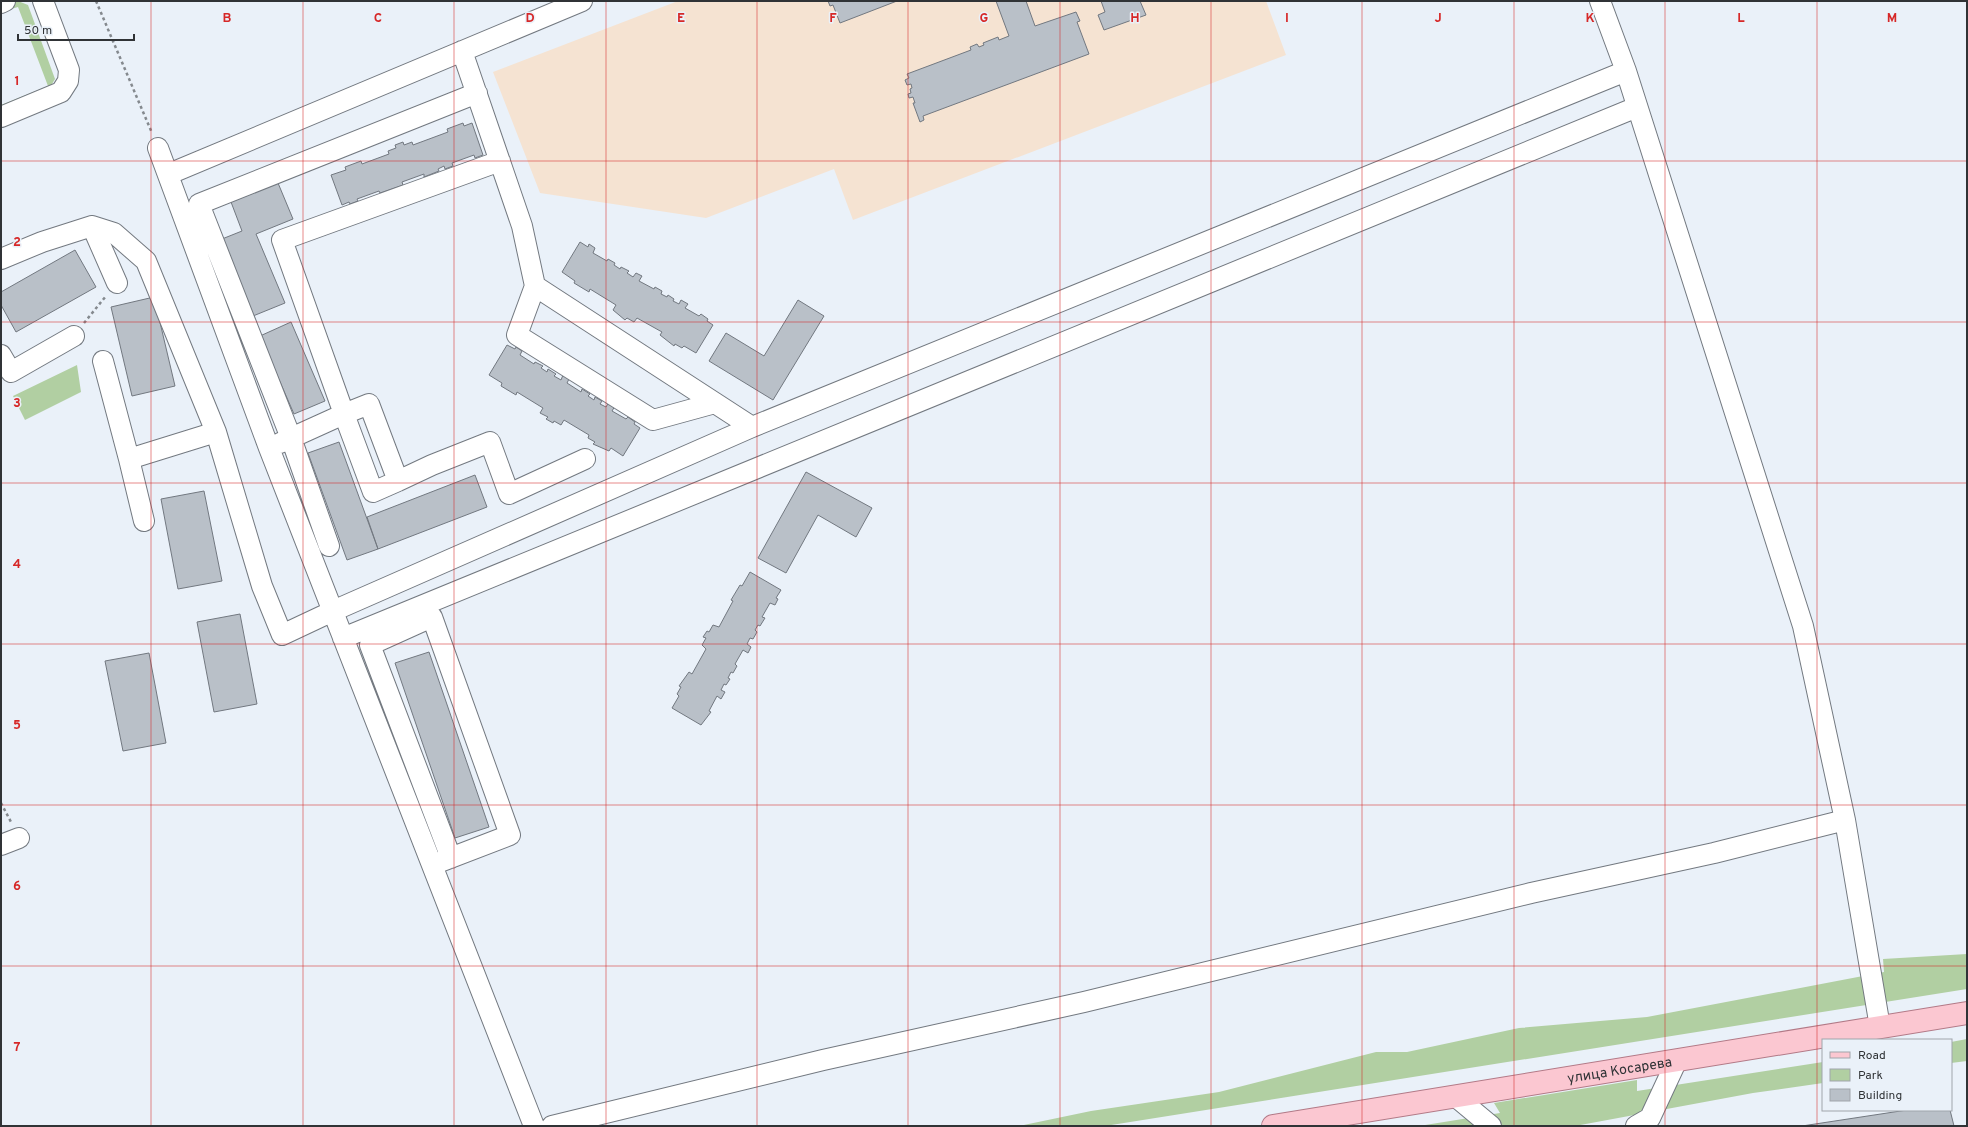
<svg xmlns="http://www.w3.org/2000/svg" width="1968" height="1127" viewBox="0 0 1968 1127" font-family="Overpass,sans-serif">
  <rect width="100%" height="100%" fill="#eaf1f9"/>
  <path fill="#f5e3d2" d="M678,1h588l20,54 -433,165 -19,-51 -128,49 -166,-25 -47,-121z"/>
  <path fill="#b1cfa2" d="M18,1l10,4 27,74 -6,10 -48,19v-3l47,-19 -30,-79 -14,4 2,-6z
    M77,365l4,27 -56,28 -12,-24z
    M1967,954v35l-862,137h-86l72,-15 128,-19 157,-40h31l112,-24 128,-11 237,-45 -1,-13z
    M1967,1039v22l-16,2v-21z
    M1823,1062v21l-70,10 -178,33h-156l81,-13 -6,-10 143,-23v11z"/>
  <path fill="#b9c0c8" stroke="#727880" d="M828,1h69l-57,22 -7,-18 -3,1z
    M996,1h30l9,25 41,-14 4,9 -3,1 12,32 -166,62 1,4 -4,2 -7,-19h2l-2,-6 -4,1 -1,-4 3,-1 -1,-4 2,-1 -1,-4 -4,1 -2,-5 4,-2 -2,-4 64,-24 -1,-3 7,-3 2,3 5,-2 -1,-2 15,-6 1,3 10,-4z
    M1101,1h39l6,14 -42,15 -6,-15 7,-3z
    M463,123l1,3 8,-3 11,32 -8,3 -1,-3 -22,8 1,3 -8,3 -1,-3 -6,3 1,2 -15,6v-3l-22,8 1,3 -23,8 -1,-2 -22,8 1,2 -8,3 -1,-2 -7,3 -11,-30 15,-5 -1,-3 16,-6 1,3 27,-10 -1,-3 8,-3 -1,-3 8,-3 1,3 8,-3 1,3 35,-13 -1,-3z
    M278,183l15,36 -37,15 29,69 -32,13 -31,-77 20,-8 -11,-29z
    M580,242l8,5 1,-3 6,4 -2,5 14,8 1,-2 7,4 -1,2 6,4 1,-2 8,4 -2,2 6,4 3,-4 6,3 -3,5 15,8 1,-2 7,4 -1,3 6,3 1,-2 6,4 -1,2 6,3 2,-4 7,4 -3,4 14,8 2,-2 7,5 -1,2 6,4 -17,28 -12,-7 -2,2 -7,-4 -1,2 -14,-11 2,-3 -25,-14 -3,4 -7,-4 -2,2 -12,-10 3,-5 -26,-16 -1,3 -15,-9 1,-2 -13,-9z
    M75,250l21,37 -80,45 -15,-27v-13z
    M154,297l21,89 -43,10 -21,-89z
    M798,300l26,16 -51,84 -64,-39 17,-28 38,23z
    M291,322l34,79 -31,13 -34,-78z
    M507,345l8,4 1,-2 6,4 -2,4 14,9 1,-2 8,4 -2,2 6,4 1,-3 8,5 -2,2 7,4 2,-5 6,4 -2,4 14,9 1,-3 8,5 -2,2 6,4 1,-3 7,4 -2,3 6,3 3,-5 6,4 -3,5 14,8 2,-2 7,5 -1,2 6,4 -17,28 -12,-8 -2,3 -16,-7 2,-2 -7,-4 1,-3 -25,-15 -3,5 -7,-4 -1,2 -7,-4 2,-2 -8,-4 3,-5 -26,-16 -1,3 -15,-9 1,-3 -13,-8z
    M339,442l39,107 -31,11 -39,-107z
    M806,472l66,36 -16,29 -38,-22 -32,58 -28,-15z
    M475,475l12,32 -109,42 -11,-32z
    M204,491l18,90 -44,8 -17,-90z
    M750,572l31,18 -5,8 2,1 -3,6 -5,-2 -8,14 3,1 -5,8 -2,-1 -3,5 2,2 -4,7 -3,-1 -3,6 4,3 -3,6 -5,-3 -8,14 2,2 -4,7 -2,-1 -3,6 2,1 -4,6 -2,-1 -3,6 4,2 -4,7 -4,-3 -8,15 2,1 -10,13 -29,-17 7,-12 -2,-2 4,-7 -2,-1 10,-14 3,2 14,-25 -4,-4 4,-7 -3,-1 4,-6 2,1 4,-7 6,2 14,-26 -2,-1 9,-15 2,1z
    M240,614l17,90 -43,8 -17,-90z
    M429,652l60,175 -34,11 -60,-175z
    M149,653l17,90 -43,8 -18,-90z
    M1907,1110h43l4,16h-152z"/>
  <g fill="none" stroke-linecap="round" stroke-linejoin="round">
    <defs>
      <path id="minor" d="M1600,1l26,70 177,555 42,194 35,207
        M1,3l4,-2
        M462,51l60,175 13,60 -18,49 136,85 62,-17
        M1,117l60,-25 7,-11 1,-11 -26,-69
        M158,148l111,300 265,678
        M169,174l413,-173
        M92,226l22,7 32,28 70,171 46,154 20,49 51,-24 419,-184 -217,-141
        M1,259l41,-17 50,-16 25,57
        M1,355l10,17 63,-36
        M103,361l26,98 87,-27
        M752,427l874,-356
        M280,443l64,-29 -62,-174 218,-79
        M129,459l15,62
        M398,481l-25,11 -29,-78 25,-10 29,77 34,-16 58,-23 19,52 76,-35
        M329,546l-38,-108 -92,-234 278,-111
        M343,638l1294,-531
        M1,845l18,-7
        M432,865l78,-30 -78,-218 -62,28 81,213
        M1455,1096l36,30
        M552,1126l271,-66 261,-58 447,-109 183,-40 131,-33
        M1636,1126l14,-8 27,-58"/>
      <g id="major">
        <path id="s1" d="M1273,1126l694,-113"/>
      </g>
    </defs>
    <use href="#minor" stroke="#737980" stroke-width="22"/>
    <use href="#major" stroke="#b27a87" stroke-width="24"/>
    <path stroke="#84898e" stroke-width="2.5" stroke-dasharray="3 3" stroke-linecap="butt" d="M96,1l56,132
      M84,323l22,-27
      M1,803l10,19"/>
    <use href="#minor" stroke="#fff" stroke-width="20"/>
    <use href="#major" stroke="#fbc7d1" stroke-width="22"/>
  </g>
  <path fill="none" stroke="#d62828" stroke-width="1" stroke-opacity="0.55" d="M151,1v1125M303,1v1125M454,1v1125M606,1v1125M757,1v1125M908,1v1125M1060,1v1125M1211,1v1125M1362,1v1125M1514,1v1125M1665,1v1125M1817,1v1125M1,161h1966M1,322h1966M1,483h1966M1,644h1966M1,805h1966M1,966h1966"/>
  <g text-anchor="middle" stroke-width="3" stroke-linejoin="round" paint-order="stroke">
    <g font-size="14" fill="#303336" stroke="#eaf1f9">
      <text dy="5" stroke="none"><textPath href="#s1" startOffset="351">улица Косарева</textPath></text>
    </g>
  </g>
  <g font-size="13" text-anchor="middle" font-weight="bold" fill="#d62828" stroke="#eaf1f9" stroke-width="3" stroke-linejoin="round" paint-order="stroke">
    <text x="227" y="22">B</text>
    <text x="378" y="22">C</text>
    <text x="530" y="22">D</text>
    <text x="681" y="22">E</text>
    <text x="833" y="22">F</text>
    <text x="984" y="22">G</text>
    <text x="1135" y="22">H</text>
    <text x="1287" y="22">I</text>
    <text x="1438" y="22">J</text>
    <text x="1590" y="22">K</text>
    <text x="1741" y="22">L</text>
    <text x="1892" y="22">M</text>
    <text x="17" y="85">1</text>
    <text x="17" y="246">2</text>
    <text x="17" y="407">3</text>
    <text x="17" y="568">4</text>
    <text x="17" y="729">5</text>
    <text x="17" y="890">6</text>
    <text x="17" y="1051">7</text>
  </g>
  <rect width="1968" height="1127" fill="none" stroke="#303336" stroke-width="4"/>
  <rect x="1822" y="1039" width="130" height="72" fill="#eaf1f9" stroke="#a0a5ab"/>
  <rect x="1830" y="1052" width="20" height="6" fill="#fbc7d1" stroke="#a0a5ab"/>
  <text x="1858" y="1059" font-size="12" fill="#303336">Road</text>
  <rect x="1830" y="1069" width="20" height="12" fill="#b1cfa2" stroke="#a0a5ab"/>
  <text x="1858" y="1079" font-size="12" fill="#303336">Park</text>
  <rect x="1830" y="1089" width="20" height="12" fill="#b9c0c8" stroke="#a0a5ab"/>
  <text x="1858" y="1099" font-size="12" fill="#303336">Building</text>
  <path d="M18 34v6h116v-6" fill="none" stroke="#303336" stroke-width="2"/>
  <text x="24" y="34" font-size="12" fill="#303336" stroke="#eaf1f9" stroke-width="3" paint-order="stroke">50 m</text>
</svg>
